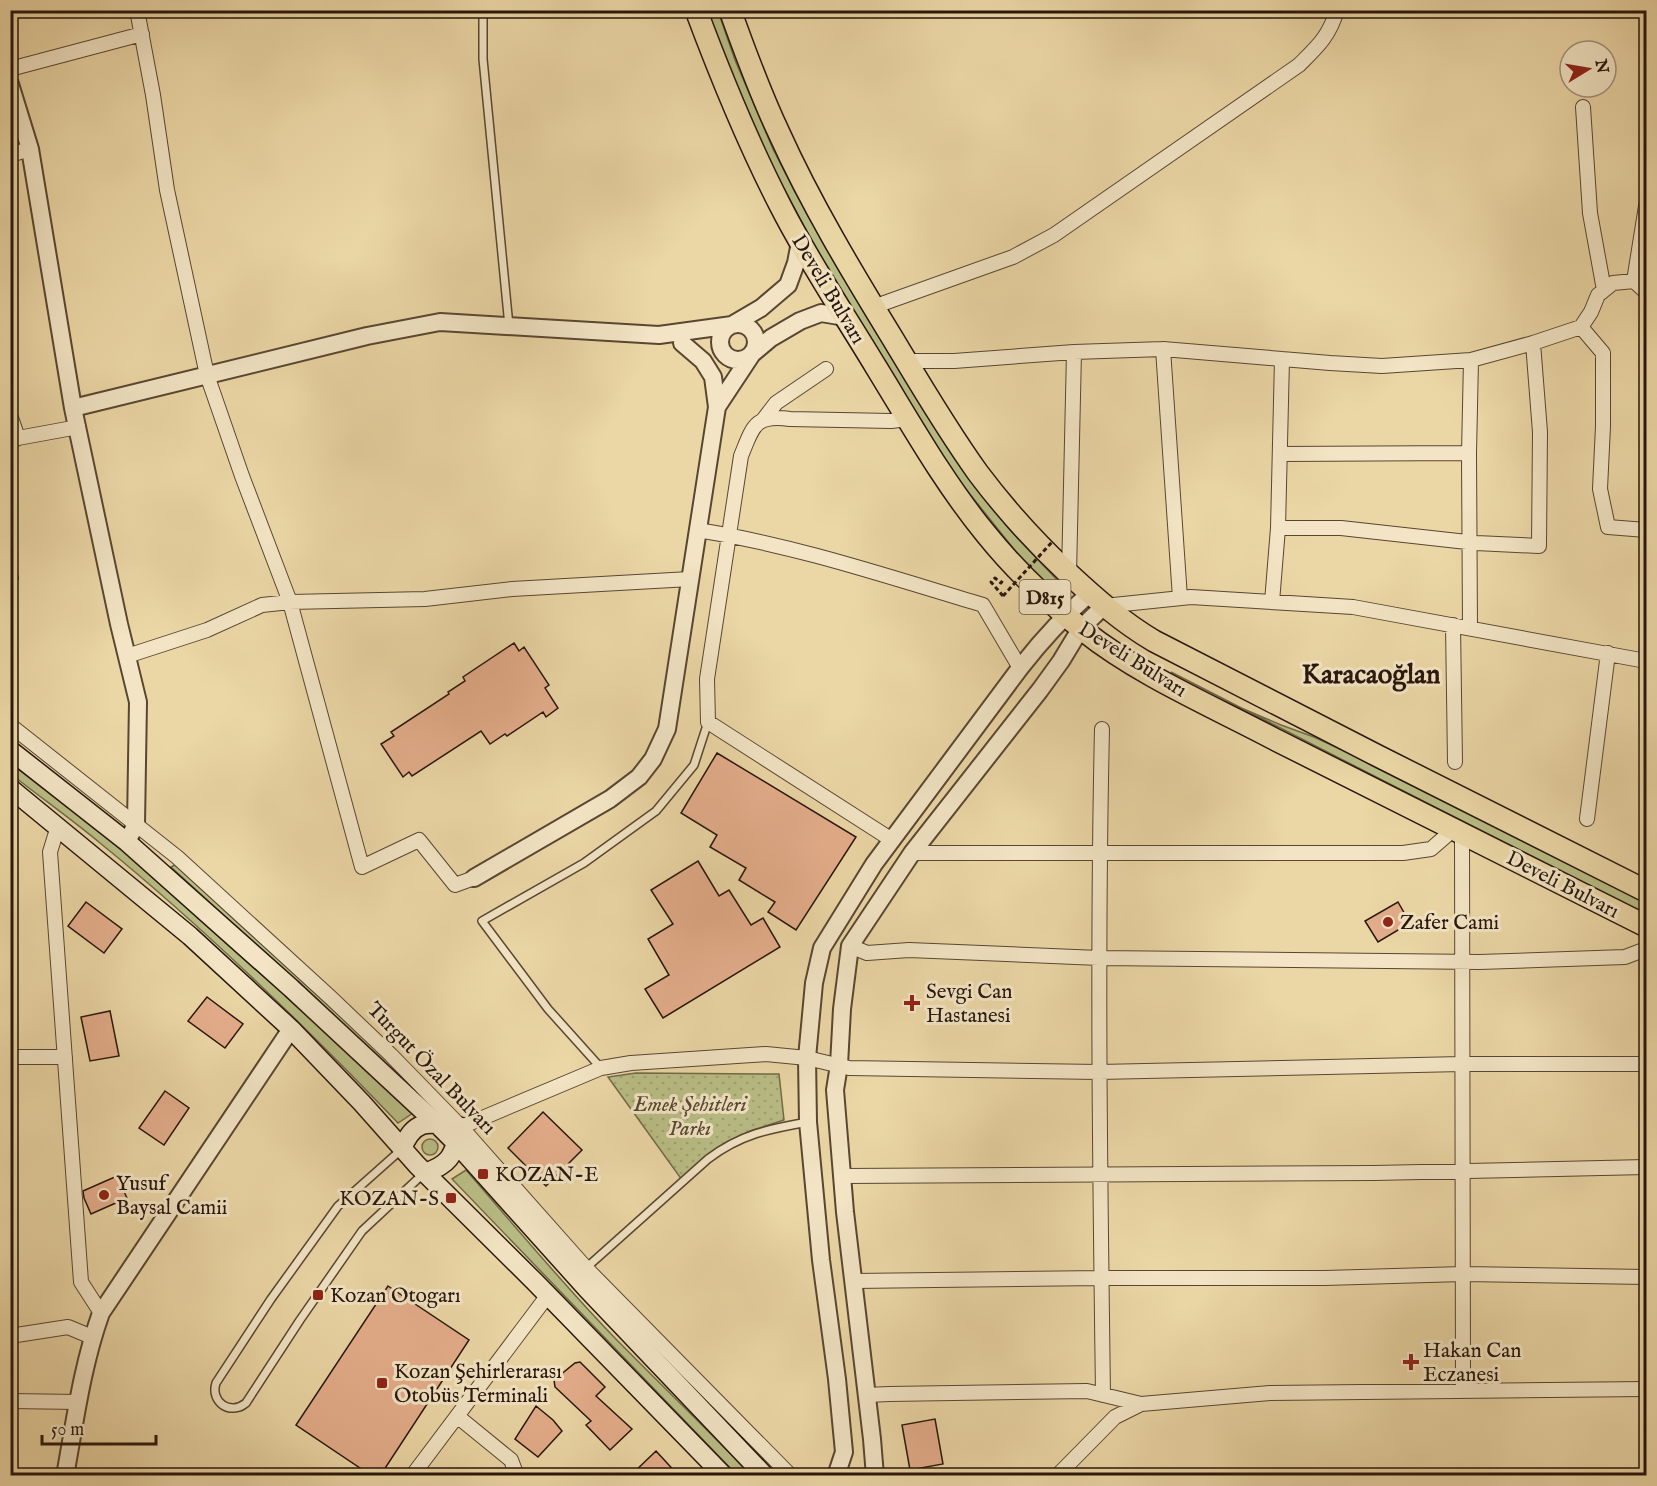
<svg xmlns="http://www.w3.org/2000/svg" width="1657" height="1486" viewBox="0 0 1657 1486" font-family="'IM FELL English',serif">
  <defs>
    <pattern id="park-dots" width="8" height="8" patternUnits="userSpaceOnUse" patternTransform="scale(1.5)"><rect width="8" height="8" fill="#b9bd85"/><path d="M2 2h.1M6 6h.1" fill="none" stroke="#9fa272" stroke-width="1.8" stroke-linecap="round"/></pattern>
  </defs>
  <rect width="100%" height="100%" fill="#ebd6a5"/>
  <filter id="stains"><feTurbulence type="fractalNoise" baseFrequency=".00333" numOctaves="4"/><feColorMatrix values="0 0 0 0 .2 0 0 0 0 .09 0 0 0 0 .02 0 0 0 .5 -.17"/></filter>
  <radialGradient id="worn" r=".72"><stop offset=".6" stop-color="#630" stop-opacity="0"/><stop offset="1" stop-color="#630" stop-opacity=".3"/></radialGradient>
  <path fill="#b9bd85" stroke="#706a48" stroke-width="1.5" d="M707,11h11l17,49 38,89 22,43 36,63 137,221 42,54 50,53 -11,10 -88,-110 -54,-79 -84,-142 -55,-104 -39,-88z
    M1171,672l68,35 42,18 33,12 50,23 259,131 23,12v12z
    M10,763l99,76 234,208 70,66 -15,10c-94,-98 -192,-194 -298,-280 -29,-24 -60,-46 -89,-69z
    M175,865l250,229 -3,3 -251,-230z
    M422 1147a8 8 0 1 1 16 0a8 8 0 1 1-16 0Z
    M466,1170c48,55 95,112 146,165 46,47 94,93 139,140h-14l-285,-296z
    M609,1299l172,176h-5l-170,-175z"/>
  <path fill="url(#park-dots)" stroke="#706a48" stroke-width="1.5" d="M636,1073l143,1 5,46 -34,11 -30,17 -38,32 -74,-103z"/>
  <path fill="#e4ad8b" stroke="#28160c" stroke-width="1.5" d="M514,643l5,8 5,-4 25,38 -4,3 13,20 -12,9 -3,-5 -36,24 -2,-2 -15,10 -9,-13 -69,45 -3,-4 -6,5 -22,-33 13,-8 -3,-4 58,-38 -1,-2 17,-11 -2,-4z
    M717,753l139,84 -60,93 -28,-18 7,-10 -36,-22 7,-12 -36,-21 7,-12 -36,-22z
    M698,861l21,35 10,-6 22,35 12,-7 17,29 -117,71 -18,-29 24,-14 -21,-36 25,-15 -22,-34z
    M86,902l36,27 -18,24 -36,-27z
    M1398,902l12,21 -32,19 -13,-21z
    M207,997l36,27 -18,24 -37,-27z
    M110,1011l9,45 -29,5 -9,-44z
    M165,1091l24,17 -25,37 -25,-17z
    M543,1112l39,38 -36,36 -38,-38z
    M117,1176l10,22 -36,16 -7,-16 -1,-7z
    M388,1286l81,54 -89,136h-8l-76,-51z
    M580,1362l25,25 -9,9 36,33 -22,21 -24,-25 5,-4 -36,-34 -1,-7 21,-17z
    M536,1406l17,14 9,11 -24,26 -23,-18z
    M935,1419l8,45 -33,6 -8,-45z
    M656,1451l23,25h-49z"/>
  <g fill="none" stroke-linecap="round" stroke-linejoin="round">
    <defs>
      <path id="service" d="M483,10v49l26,267
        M10,565l4,13
        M601,1068l-53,-59 -66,-88 102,-58 72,-52 38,-46 14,-43
        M402,1149l-64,57 -67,93 -55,84c-6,19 14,33 30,20l54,-83 62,-89 61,-57
        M586,1268l122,-109c33,-25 61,-30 100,-37"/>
      <path id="minor" d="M137,10l16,85 14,95 40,185 35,101 48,126 72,265 57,-27 36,45 19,-7
        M10,69l132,-35
        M1583,107l7,106 14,77
        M10,155l20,-6
        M1634,281l12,-75
        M873,307l140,-50 41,-22 245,-170c18,-18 30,-28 38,-55
        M1581,327l22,26v73l-3,63 8,38 38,3
        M1163,349l17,249
        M906,361h48l120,-9 89,-3 167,14 52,3 89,-6 62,-17 48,-16 10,-15 7,-17 15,-12 21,-2 12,11
        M10,415l8,23
        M763,420l13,-17 50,-34
        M10,442l8,-4 60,-11
        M1280,454l189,-1
        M1278,528h63l135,15 63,3 1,-114 -7,-89
        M697,530c97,15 192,47 286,75l37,63
        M1069,574l5,-222
        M1272,602l6,-74 4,-169
        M1104,606l87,-9 162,10 293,54
        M1453,625l2,137
        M1470,628l-1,-175 2,-93
        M127,656l80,-26 55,-25 28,-3 135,-3 87,-10 178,-10
        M10,725l167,132 153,140 61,58 70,72 125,141 205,208
        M1102,729c-5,222 -2,444 1,666
        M1587,819l21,-166
        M58,826l-8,26 31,430 20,31
        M1462,833l1,558
        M892,840l-184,-118 -1,-43 34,-223c12,-29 13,-42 49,-37l101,2 17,-2
        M912,853h491l28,-4 23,-20
        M850,946l17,7 42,-3 190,8 380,4 146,-5 21,-8
        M10,1057h55
        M461,1127l140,-59 30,-5 135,-9 41,4 42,10 250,4 363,-8h177l7,1
        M842,1176l532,-3 272,-6
        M853,1281l248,-3h224l138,-4 183,3
        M10,1336l58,-9 24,10
        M867,1395l22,-1 198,-3 54,13
        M10,1401l68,1
        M457,1416l54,44 6,16
        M412,1476l136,-181
        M1057,1476l58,-59 26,-13 129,-11 376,-4"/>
      <path id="tertiary" d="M10,84l20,65 43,259 46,216 19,78 -2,122 -9,18
        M720 342a18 18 0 1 1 36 0a18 18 0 1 1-36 0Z
        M682,343l21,18 10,16 4,30 35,-53 19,-16 29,-17 21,-8 24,4
        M73,408l294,-72 73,-14 219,13 73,-10 29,-17 27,-23 8,-22 4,-21
        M474,878l136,-79 29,-22 14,-18 14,-30 50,-322
        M65,1476c10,-55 17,-110 36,-163l190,-284
        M836,1476l8,-24 -7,-73 -16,-119 -13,-138 -1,-64 7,-75 8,-35 52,-84 146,-196c21,-27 44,-52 70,-75
        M875,1476l-3,-37 -27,-227 -10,-122 4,-25 3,-56 8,-63 62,-93 128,-163 21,-29 20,-33 23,-22"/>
      <path id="secondary" d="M10,750l117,92 164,146 145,135 20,20 131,146 178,187
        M10,788l180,148 101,93 71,74 55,62 118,117 189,194
        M402,1149c13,-33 29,-26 59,-22 -8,26 -8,37 -37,46"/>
      <path id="trunk" d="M696,10c25,67 52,133 85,197 28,55 63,107 95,160 35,57 68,116 110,167 29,36 63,68 98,97 55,44 130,76 192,109 123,63 247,124 370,186
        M730,10c15,42 30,83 49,123 32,71 73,139 114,206 27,45 54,91 85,134 27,36 58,70 91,101 27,25 53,48 85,67l224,115 268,135"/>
    </defs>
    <use href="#service" stroke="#594632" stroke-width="10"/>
    <use href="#minor" stroke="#594632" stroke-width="16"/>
    <use href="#tertiary" stroke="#594632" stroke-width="20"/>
    <use href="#secondary" stroke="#28160c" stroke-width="21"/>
    <use href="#trunk" stroke="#28160c" stroke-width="24"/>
    <path stroke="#28160c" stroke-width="3" stroke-dasharray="4.5 3" stroke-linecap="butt" d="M1003,596l-12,-14 4,-4 6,5 2,-3"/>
    <use href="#service" stroke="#f2e4c4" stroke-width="7"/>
    <use href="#minor" stroke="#f2e4c4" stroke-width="14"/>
    <use href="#tertiary" stroke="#f2e4c4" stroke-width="16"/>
    <use href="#secondary" stroke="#f2e4c4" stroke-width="18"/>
    <use href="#trunk" stroke="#ebd6a5" stroke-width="21"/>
    <path stroke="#28160c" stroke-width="3" stroke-dasharray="4.5 3" stroke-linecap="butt" d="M1003,596l49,-54"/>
  </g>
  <g fill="#8f2418" stroke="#f2e4c4" stroke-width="2">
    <circle cx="1388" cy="922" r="6"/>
    <path d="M909 994h6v6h6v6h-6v6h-6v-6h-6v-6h6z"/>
    <rect x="477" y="1168" width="12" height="12" rx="3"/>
    <circle cx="104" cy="1195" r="6"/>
    <rect x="445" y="1192" width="12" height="12" rx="3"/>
    <rect x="312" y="1289" width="12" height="12" rx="3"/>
    <path d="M1408 1353h6v6h6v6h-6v6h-6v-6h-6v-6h6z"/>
    <rect x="376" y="1377" width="12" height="12" rx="3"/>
  </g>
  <g text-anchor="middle" stroke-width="6" stroke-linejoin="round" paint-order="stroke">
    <rect fill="#f2e4c4" stroke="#655443" stroke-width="1.5" x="1019.5" y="580" width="51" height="34" rx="4.5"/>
    <g font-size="20" font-weight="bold" fill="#28160c">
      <text x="1045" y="604">D815</text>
    </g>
    <g font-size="21" fill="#28160c" stroke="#f2e4c4">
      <text transform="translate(829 289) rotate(59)" y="7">Develi Bulvarı</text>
      <text transform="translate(1133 659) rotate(32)" y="7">Develi Bulvarı</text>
      <text transform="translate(1563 884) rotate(27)" y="7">Develi Bulvarı</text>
      <text transform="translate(432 1068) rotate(46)" y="7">Turgut Özal Bulvarı</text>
    </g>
    <g font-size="21" fill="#28160c" stroke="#f2e4c4" text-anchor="start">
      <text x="1400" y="929">Zafer Cami</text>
      <text x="926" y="998">Sevgi Can<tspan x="926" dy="24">Hastanesi</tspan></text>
      <text x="495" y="1181">KOZAN-E</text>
      <text x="116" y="1190">Yusuf<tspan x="116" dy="24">Baysal Camii</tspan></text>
      <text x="439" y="1205" text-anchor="end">KOZAN-S</text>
      <text x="330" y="1302">Kozan Otogarı</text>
      <text x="1423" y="1357">Hakan Can<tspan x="1423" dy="24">Eczanesi</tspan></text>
      <text x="394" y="1378">Kozan Şehirlerarası<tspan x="394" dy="24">Otobüs Terminali</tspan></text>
    </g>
    <g font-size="21" font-style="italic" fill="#544830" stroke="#f2e4c4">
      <text x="690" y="1111">Emek Şehitleri<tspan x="690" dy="24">Parkı</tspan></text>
    </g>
    <g font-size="27" font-weight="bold" fill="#28160c" stroke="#f2e4c4">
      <text x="1371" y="683">Karacaoğlan</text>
    </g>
  </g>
  <rect width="1657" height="1486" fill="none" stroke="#ebd6a5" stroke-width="36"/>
  <rect x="12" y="12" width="1633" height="1462" fill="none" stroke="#28160c" stroke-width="3"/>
  <rect x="18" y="18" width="1621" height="1450" fill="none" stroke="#28160c" stroke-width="1.5"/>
  <g transform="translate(1588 69) rotate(79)"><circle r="28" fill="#f2e4c4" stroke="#a1927a" stroke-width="1.5"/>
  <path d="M0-4.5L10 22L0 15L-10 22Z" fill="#8f2418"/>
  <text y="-9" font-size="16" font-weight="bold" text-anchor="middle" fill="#28160c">N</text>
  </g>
  <path d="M42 1435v9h114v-9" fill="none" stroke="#28160c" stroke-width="3"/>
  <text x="51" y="1435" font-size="18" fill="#28160c" stroke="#f2e4c4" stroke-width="4.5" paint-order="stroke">50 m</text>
  <rect width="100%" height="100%" filter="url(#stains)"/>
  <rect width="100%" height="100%" fill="url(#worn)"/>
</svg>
